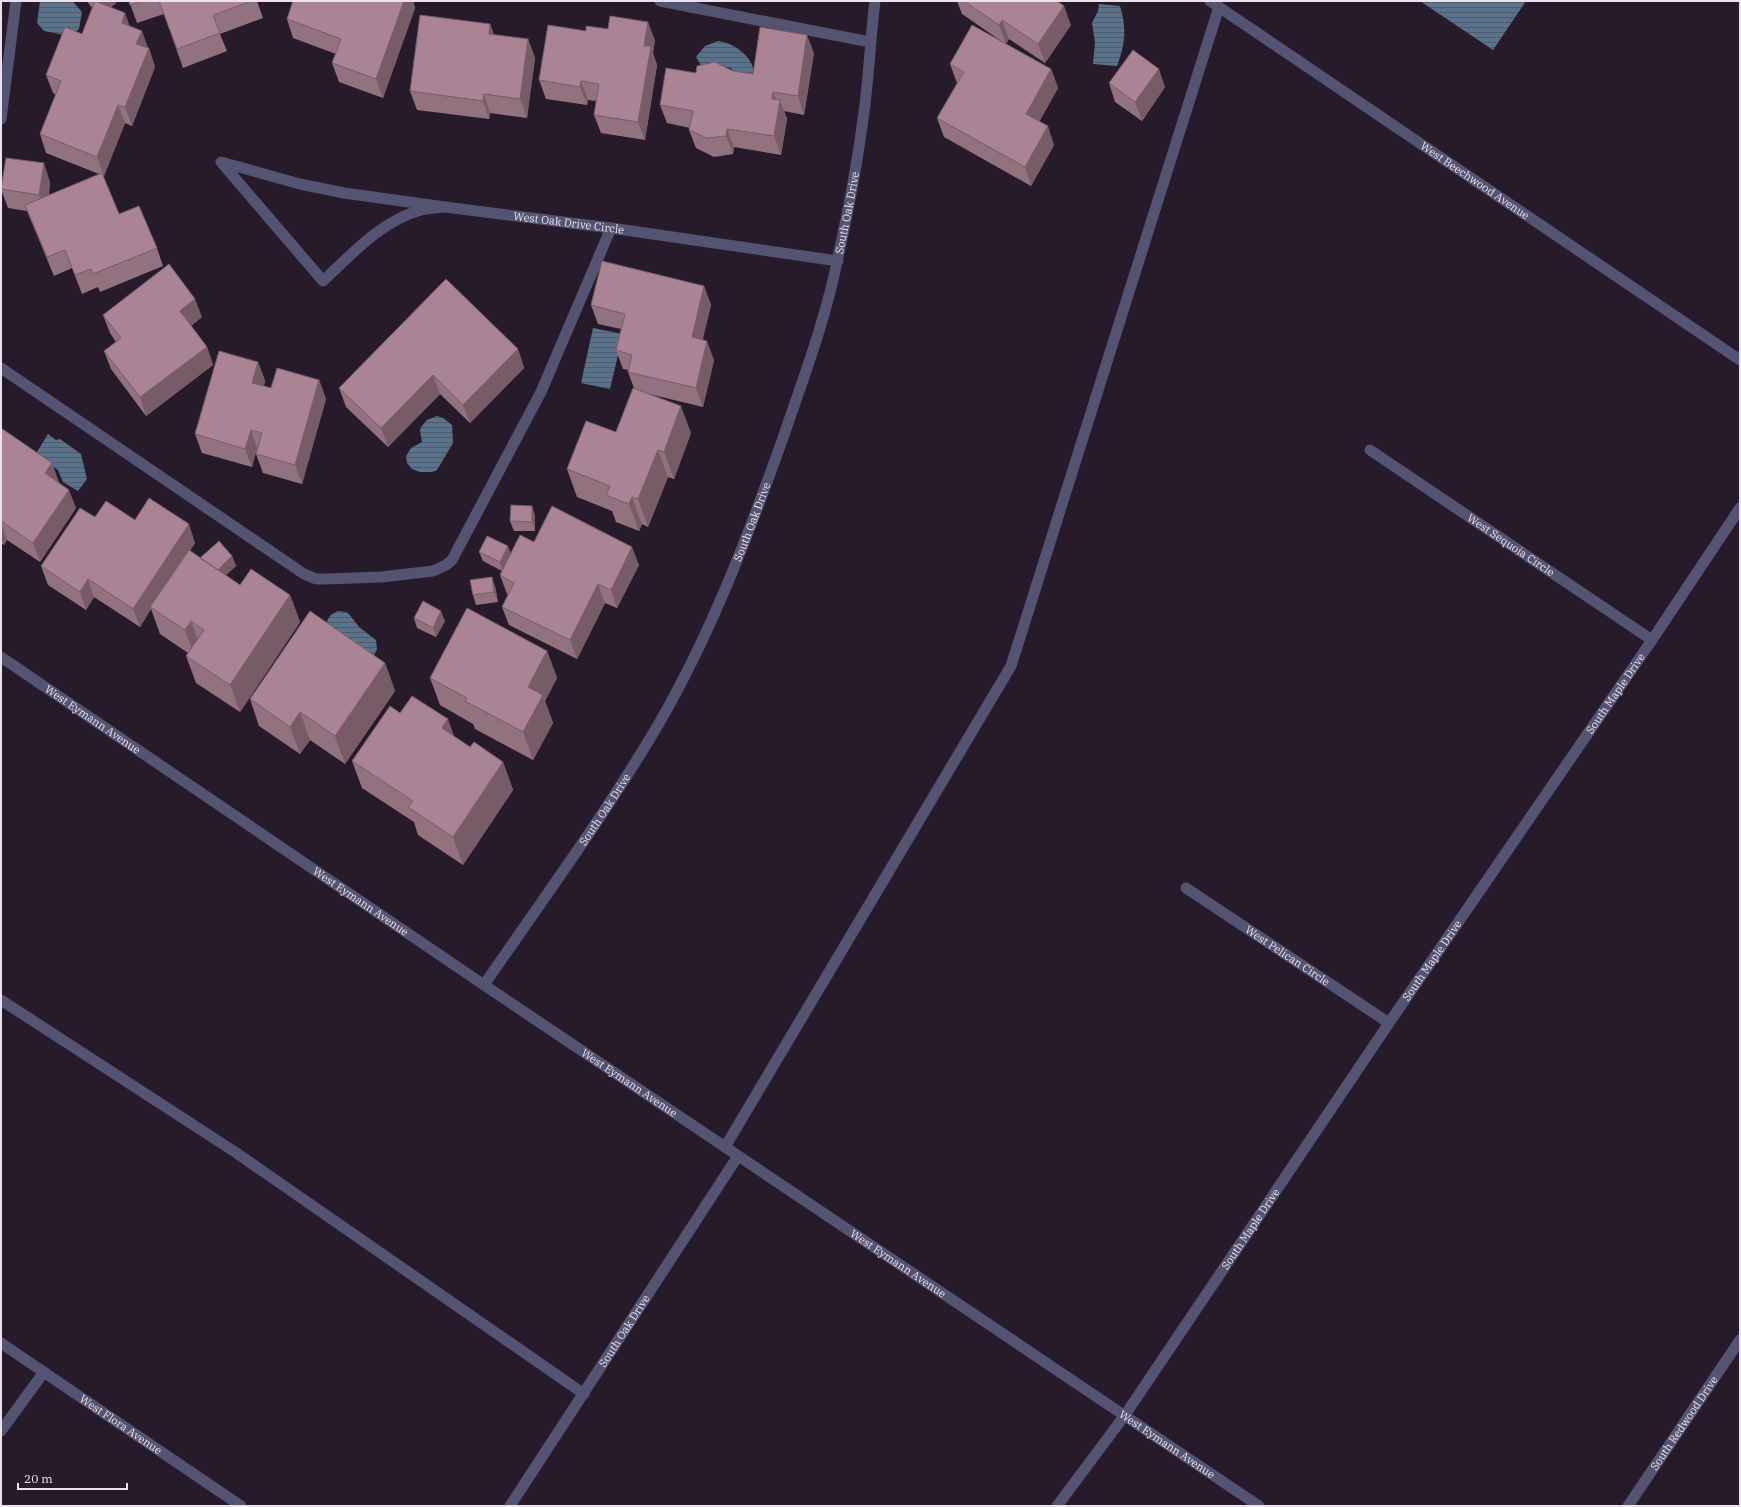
<svg xmlns="http://www.w3.org/2000/svg" width="1741" height="1507" viewBox="0 0 1741 1507" font-family="'IBM Plex Serif',serif">
  <defs>
    <pattern id="water-rules" width="6" height="5" patternUnits="userSpaceOnUse"><rect width="6" height="5" fill="#5b728d"/><path d="M0 2.5h6" fill="none" stroke="#505b6a"/></pattern>
  </defs>
  <rect width="100%" height="100%" fill="#271b2b"/>
  <path fill="url(#water-rules)" d="M40,1h35l-1,2 8,9 -3,17 -9,7 -26,-5 -7,-8z
    M1420,1h106l-33,49z
    M1099,4l21,2c7,22 5,39 -3,60l-24,-2 2,-22 -3,-19 6,-12z
    M718,41c16,2 36,16 36,33l-17,1c-9,-14 -19,-7 -31,-1l-10,-17 9,-11z
    M593,328l30,6 -13,55 -29,-6z
    M437,416l6,2 9,7 1,18 -16,27 -5,2h-12l-8,-3 -5,-6 -1,-7 5,-8 11,-6 -2,-11 1,-4 6,-7z
    M48,434l8,6 4,-1 21,15 6,25 -9,12 -15,-9 -5,-12 -23,-15z
    M338,611l8,1 3,2 10,13 17,13 1,9 -5,10 -45,-33c-1,-8 4,-12 11,-15z"/>
  <g fill="none" stroke-linecap="round" stroke-linejoin="round">
    <path stroke="#545372" stroke-width="11" d="M660,1l210,41
      M1,119l15,-118
      M1,368l303,206 12,5h9l57,-2 51,-6 13,-6 6,-5 89,-168 70,-164
      M1,1000l234,152 349,242
      M725,1147l286,-481 208,-659
      M1,1431l43,-59"/>
    <g stroke="#545372" stroke-width="11">
      <path id="s1" d="M1210,1l530,359"/>
      <path id="s2" d="M445,207l-101,-14 -44,-9 -79,-22 102,119c29,-27 58,-60 98,-71 7,-2 16,-2 24,-3l166,21 227,33"/>
      <path id="s3" d="M1370,450l282,190"/>
      <path id="s4" d="M1,657l483,328 775,521"/>
      <path id="s5" d="M1186,888l203,135"/>
      <path id="s6" d="M484,985c59,-86 121,-170 174,-260 53,-91 90,-189 125,-287 20,-59 43,-119 55,-181 10,-45 19,-92 25,-138 6,-39 7,-79 12,-118"/>
      <path id="s7" d="M1,1343l240,163"/>
      <path id="s8" d="M510,1506l228,-350"/>
      <path id="s9" d="M1057,1506l68,-91 264,-392 263,-383 88,-132"/>
      <path id="s10" d="M1628,1506l112,-166"/>
    </g>
  </g>
  <path fill="#92727f" d="M87,1h28l1,2 -5,4 19,20 18,21h1l6,19 -23,59 -7,-3 -21,53h-1l16,38 38,34 6,18 -63,26 -2,-5 -16,7 -10,-26 -18,8 -27,-65 -19,-3 -7,-19 49,-7 -1,13 50,-21 -53,-21 -6,-19 16,-39 -3,-2 -7,-18 36,-41 10,-26z
    M129,1h128l6,17 -43,16 7,17 -44,17 -19,-54 -27,9z
    M293,1h120l2,7 -32,90 -44,-16 -7,-19 4,-9 -43,-16 -6,-19z
    M957,1h103l-1,2 12,22 -26,38 -36,-24 -3,5 45,25 7,19 -19,34 15,23 -23,41 -87,-49 -7,-19 20,-35 -7,-19 54,-21 -42,-29z
    M490,24l4,11 34,4 7,19 -8,60 -37,-5 -1,6 -72,-9 -7,-19z
    M586,31l69,9 -2,13 4,12 -12,75 -44,-7 -7,-18 2,-14 -8,-1 -1,5 -41,-6 -7,-19z
    M814,53l-10,62 -20,-4 3,8 -6,36 -47,-8 -1,7 -19,3 -18,-9 -7,-18 1,-2 -23,-5 -7,-18 36,-32 37,-2 20,3z
    M1109,83l56,4 -23,34 -27,-19z
    M704,286l7,19 -9,35 12,20 -11,47 -54,-13 42,39 -17,46 -6,-2 -20,50 -6,-3 -3,7 -23,-9 -4,-11 -35,-14 -10,-28 49,-37 18,-44 -6,-16v-2l-5,-1 -7,-19 5,-21 -23,-5 -7,-19z
    M103,315l99,2 -11,9 16,21 6,18 -67,51 -35,-47 -7,-18 12,-9 -6,-9z
    M518,349l6,19 -54,55 -30,-29 -52,53 -42,-40 -7,-19z
    M258,362l7,19 -1,5 7,2 48,-8 7,19 -24,85 -39,-11 -7,-19 1,-6 -5,19 -50,-14 -7,-19z
    M1,428l58,54h-1l18,26 -36,54 -33,-22 -3,5 -3,-2z
    M535,515v16h-21l-4,-10z
    M95,517l40,3 60,23 -5,8 10,7 32,-2 4,10 -10,9 14,10 50,10 10,27 -60,90 -44,-29 -10,-27 2,-3 -28,-19 -9,-25 -11,18 -46,-30 -8,13 -38,-25 -7,-19z
    M534,542l105,23 -22,43 -12,-5 -28,56 -68,-34 -7,-18 6,-12 -1,-1 -7,-19 2,-4 -19,-10 -4,-9 32,1z
    M495,586l3,16 -22,3 -3,-10z
    M414,618l31,3 -9,16 -19,-9z
    M547,651l10,27 -12,23 8,22 -20,37 -58,-31 -2,-5 -33,-19 -10,-27z
    M385,663l10,28 -50,73 -35,-24 -10,14 -41,-28 -9,-27z
    M400,713l54,23 16,11 33,15 10,28 -50,75 -45,-30 -4,-13 -52,-34 -10,-27z"/>
  <path fill="#775c68" d="M94,1h21l1,2 -17,14z
    M404,1h9l2,7 -32,90 -7,-19z
    M1064,6l7,19 -26,38 -7,-19z
    M125,13l7,19 -10,-9z
    M1002,20l7,19 -3,5 -7,-19z
    M648,22l7,18 -2,13 4,12 -12,75 -7,-18 6,-76z
    M490,24l7,19 -8,-9z
    M142,31l13,36 -23,59 -7,-19 11,-63z
    M807,35l7,18 -10,62 -6,-19z
    M528,39l7,19 -8,60 -7,-19z
    M1051,69l7,19 -25,45 -7,-19z
    M1159,69l6,18 -23,34 -7,-19z
    M581,81l7,19 -1,5 -7,-18z
    M773,92l6,16 1,-8 7,19 -6,36 -7,-19 -2,-37z
    M484,94l6,19 -1,6 -6,-18z
    M118,105l7,18 -21,53 -7,-19z
    M1048,126l6,19 -23,41 -6,-19z
    M727,129l7,18 -1,7 -7,-18z
    M44,163l6,19 -4,32 -7,-19z
    M704,286l7,19 -12,51 -7,-19z
    M195,299l7,18 -16,12 -6,-18z
    M707,341l7,19 -11,47 -7,-19z
    M207,347l6,18 -67,51 -6,-19z
    M518,349l6,19 -54,55 -7,-18z
    M258,362l7,19 -6,20 -7,-18z
    M433,375l7,19 -52,53 -7,-19z
    M319,380l7,19 -24,85 -7,-19z
    M681,406l10,27 -17,46 -10,-27z
    M251,430l6,18 -5,19 -7,-18z
    M658,450l10,27 -20,50 -10,-28z
    M52,463l7,19 -7,10 -7,-19z
    M69,490l7,18 -36,54 -7,-19z
    M632,497l10,27 -3,7 -10,-27z
    M532,506l3,9v16l-3,-9z
    M1,522l6,18 -3,5 -3,-8z
    M189,524l6,19 -43,65 -2,-1 1,2 -11,18 -7,-18z
    M508,546l4,10 -9,16 -3,-10z
    M632,547l7,18 -22,43 -6,-18z
    M232,556l4,10 -19,17 -3,-10z
    M492,577l3,9 3,16 -4,-10z
    M88,579l6,18 -8,13 -6,-18z
    M598,584l7,19 -28,56 -7,-19z
    M290,595l10,27 -60,90 -10,-27z
    M441,611l4,10 -9,16 -3,-9z
    M191,621l10,27 -6,9 -10,-27z
    M547,651l10,27 -12,23 8,22 -20,37 -10,-28 5,-45z
    M385,663l10,28 -50,73 -10,-28z
    M300,712l10,28 -10,14 -10,-27z
    M448,719l10,28 -16,-19z
    M503,762l10,28 -50,75 -10,-28z"/>
  <path fill="#aa8494" stroke="#775c68" d="M95,1l30,12 -3,10 20,8 -6,13 13,4 -24,59 -7,-2 -21,52 -57,-23 21,-53 -15,-6 19,-48 17,7z
    M129,1h12l-11,4z
    M159,1h93l-39,14 7,18 -43,16z
    M293,1h111l-28,78 -44,-16 9,-24 -54,-20z
    M964,1h93l7,5 -26,38 -36,-24 -3,5z
    M420,15l70,9 -1,10 39,5 -8,60 -36,-5 -1,7 -73,-10z
    M610,16l38,6 -4,24h7l-13,76 -44,-7 5,-31 -18,-3 -1,6 -41,-7 9,-55 38,6v-5l22,3z
    M972,25l79,44 -25,45 22,12 -23,41 -88,-49 27,-46 -14,-8z
    M760,27l47,8 -9,61 -25,-4 -1,7 8,1 -6,36 -47,-7 -1,7 -19,2 -18,-8 4,-19 -33,-6 6,-37 30,5 1,-7 18,-4 18,9 20,3z
    M1133,50l26,19 -24,33 -26,-19z
    M6,158l38,5 -5,32 -38,-6z
    M102,173l17,41 20,-8 18,42 -64,26 -2,-5 -16,6 -10,-25 -18,7 -22,-52z
    M602,261l102,25 -12,51 15,4 -11,47 -68,-16 4,-17 -16,-5 9,-36 -34,-9z
    M169,264l26,35 -15,12 27,36 -67,50 -36,-46 17,-13 -18,-23z
    M446,279l72,70 -55,56 -30,-30 -52,53 -42,-40z
    M219,351l39,11 -6,21 19,5 6,-20 42,12 -24,85 -39,-11 6,-21 -11,-3 -6,19 -50,-15z
    M633,388l48,18 -17,46 -6,-2 -20,49 -6,-2 -3,7 -23,-9 4,-9 -43,-17 19,-48 30,11z
    M1,428l51,35 -7,10 24,17 -36,53 -32,-22z
    M149,498l40,26 -56,85 -45,-30 -8,13 -39,-26 39,-58 15,9 11,-16 29,19z
    M511,505l21,1v16l-22,-1z
    M552,506l80,41 -21,43 -13,-6 -28,56 -68,-33 12,-24 -14,-8 20,-40 14,7z
    M487,536l21,10 -8,16 -21,-10z
    M219,541l13,15 -14,14 -18,-12z
    M189,550l51,35 11,-16 39,26 -60,90 -44,-29 18,-26 -13,-9 -6,9 -35,-23z
    M492,577l2,15 -21,3 -3,-15z
    M423,601l18,10 -8,17 -19,-10z
    M467,608l80,43 -19,36 15,8 -20,37 -58,-31 2,-3 -37,-20z
    M310,611l75,52 -50,73 -35,-24 -10,15 -40,-28z
    M412,696l36,23 -6,9 28,19 4,-5 29,20 -50,75 -45,-30 5,-6 -61,-40 38,-55 10,7z"/>
  <g text-anchor="middle" stroke-width="4" stroke-linejoin="round" paint-order="stroke">
    <g font-size="11" fill="#ebe2ed" stroke="#271b2b">
      <text dy="4" stroke="none"><textPath href="#s1" startOffset="320">West Beechwood Avenue</textPath></text>
      <text dy="4" stroke="none"><textPath href="#s6" startOffset="861">South Oak Drive</textPath></text>
      <text dy="4" stroke="none"><textPath href="#s2" startOffset="657">West Oak Drive Circle</textPath></text>
      <text dy="4" stroke="none"><textPath href="#s6" startOffset="537">South Oak Drive</textPath></text>
      <text dy="4" stroke="none"><textPath href="#s3" startOffset="170">West Sequoia Circle</textPath></text>
      <text dy="4" stroke="none"><textPath href="#s9" startOffset="986">South Maple Drive</textPath></text>
      <text dy="4" stroke="none"><textPath href="#s4" startOffset="111">West Eymann Avenue</textPath></text>
      <text dy="4" stroke="none"><textPath href="#s6" startOffset="213">South Oak Drive</textPath></text>
      <text dy="4" stroke="none"><textPath href="#s4" startOffset="435">West Eymann Avenue</textPath></text>
      <text dy="4" stroke="none"><textPath href="#s5" startOffset="122">West Pelican Circle</textPath></text>
      <text dy="4" stroke="none"><textPath href="#s9" startOffset="662">South Maple Drive</textPath></text>
      <text dy="4" stroke="none"><textPath href="#s4" startOffset="759">West Eymann Avenue</textPath></text>
      <text dy="4" stroke="none"><textPath href="#s9" startOffset="338">South Maple Drive</textPath></text>
      <text dy="4" stroke="none"><textPath href="#s4" startOffset="1083">West Eymann Avenue</textPath></text>
      <text dy="4" stroke="none"><textPath href="#s8" startOffset="209">South Oak Drive</textPath></text>
      <text dy="4" stroke="none"><textPath href="#s10" startOffset="100">South Redwood Drive</textPath></text>
      <text dy="4" stroke="none"><textPath href="#s7" startOffset="145">West Flora Avenue</textPath></text>
      <text dy="4" stroke="none"><textPath href="#s4" startOffset="1407">West Eymann Avenue</textPath></text>
    </g>
  </g>
  <rect width="1741" height="1507" fill="none" stroke="#ebe2ed" stroke-width="4"/>
  <path d="M18 1483v6h109v-6" fill="none" stroke="#ebe2ed" stroke-width="2"/>
  <text x="24" y="1483" font-size="12" fill="#ebe2ed" stroke="#271b2b" stroke-width="3" paint-order="stroke">20 m</text>
</svg>
